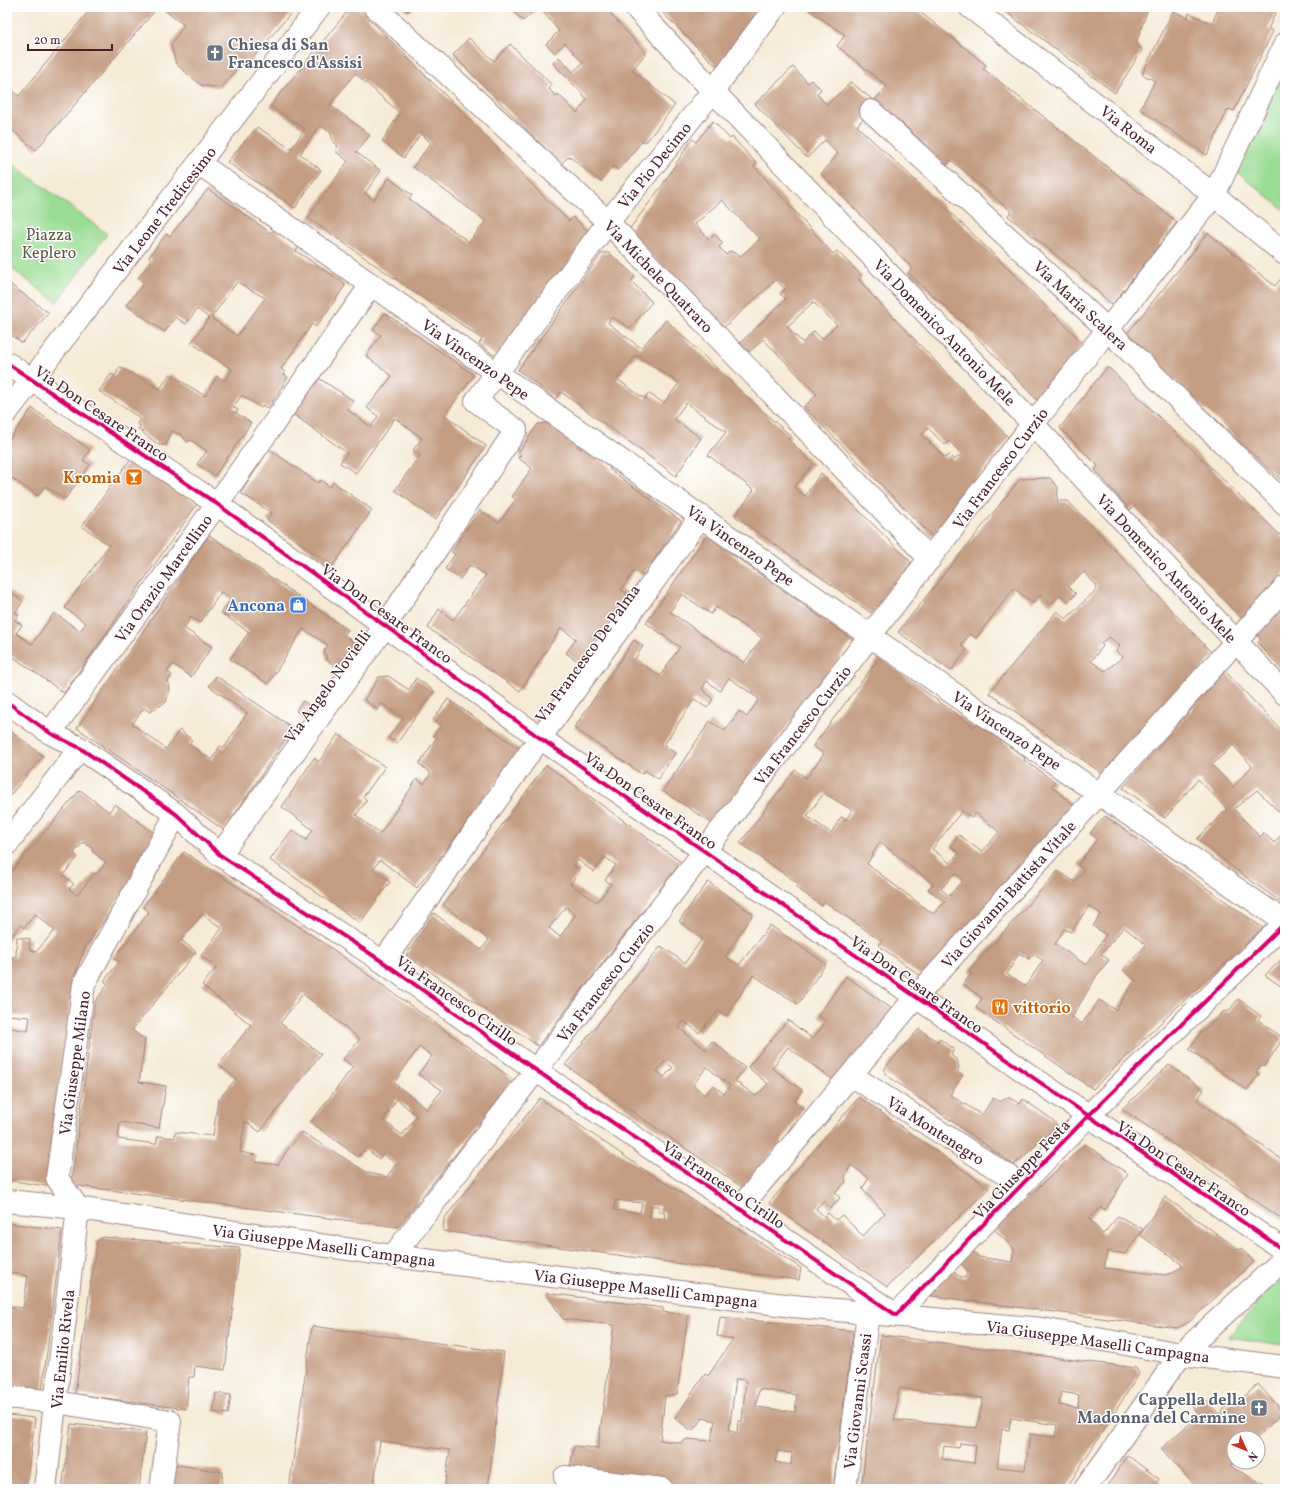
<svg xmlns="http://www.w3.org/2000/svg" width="1292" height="1496" viewBox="0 0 1292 1496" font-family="Vollkorn,serif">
  <rect width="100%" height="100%" fill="#fff"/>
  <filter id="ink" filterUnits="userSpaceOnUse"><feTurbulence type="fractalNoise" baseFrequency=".025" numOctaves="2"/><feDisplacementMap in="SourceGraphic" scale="8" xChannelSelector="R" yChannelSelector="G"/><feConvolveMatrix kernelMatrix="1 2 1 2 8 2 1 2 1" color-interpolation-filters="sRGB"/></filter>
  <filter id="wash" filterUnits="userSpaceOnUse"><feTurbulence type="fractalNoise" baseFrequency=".012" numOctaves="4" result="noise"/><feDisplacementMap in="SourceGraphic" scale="16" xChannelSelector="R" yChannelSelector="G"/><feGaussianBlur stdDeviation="0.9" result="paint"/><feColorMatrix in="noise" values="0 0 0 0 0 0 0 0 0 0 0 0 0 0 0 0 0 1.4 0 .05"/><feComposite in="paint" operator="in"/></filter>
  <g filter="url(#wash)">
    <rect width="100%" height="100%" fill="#f5ead5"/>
    <path fill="#99dc93" stroke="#727e5f" d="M1285,44v167l-56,-46z
      M7,160l100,74 -50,68 -50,-37z
      M1285,1271v74l-57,-8z"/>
    <g id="blocks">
      <path fill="#c49c82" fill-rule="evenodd" d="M92,7h66l-122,143 -29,-24v-39l12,9z
        M160,7h136l-49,58 -4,-3 -22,26 -20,-3 -25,-21 -5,-19 13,-20z
        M351,7h6l119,119 69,72 24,23 4,-4 18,17 -94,123 -18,-13 3,-5 -174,-121 40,-57 -13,-10 3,-5 -5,-4 -2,-9 -11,-8 -20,29 21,16 -26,38 -68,-46 30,-35 34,22 14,-20 -35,-23zM355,73l45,40 -18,28 22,17 17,-25 10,10 -18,24 73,54 -17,21 -60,-43 3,-4 -23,-17 -15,22 -9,-7 16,-22 -25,-19 14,-17 -40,-30z
        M403,7h11l-6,5z
        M509,7h29l-15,14z
        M539,7h65l42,46 -14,17 43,35 -29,37 -3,-2 -25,30 -5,-4 -12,16 -32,-26 -8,8 -108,-109 16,-17 25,23 16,-17 42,41 -3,4 7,7 2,-2 19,19 10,-14 -34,-36 6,-6 14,15 10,-9 -18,-20 -10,10 -9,-9 13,-13z
        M665,7h86l6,5 -39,52 -3,1 -52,-52 3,-5z
        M805,7h109l72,58 -3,4 3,2 191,151 -65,83 -35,-33 -69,-56 3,-5 -60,-51 -10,12 -21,-18 7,-9 -50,-43 -20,24 115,107 111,110 -45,58 -74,-77 -56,-51 4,-5 -91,-94 17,-20 -13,-14 -18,18 -52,-54 38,-37 15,16 3,-3 10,9 -4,5 10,11 24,-23 23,19 13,-15 -50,-40 8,-11z
        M999,7h143l5,4 -11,33 6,6 -27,43z
        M1213,7h65l-10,22 5,2 -39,80 -6,-2 -21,46 -67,-46 15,-28 -13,-7 31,-63 15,7 1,-5 23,11 6,-15z
        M713,121l17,18 2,-2 25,27 -3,2 79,88 4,-3 25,25 -3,3 13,16 137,143 -77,98 -128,-129 13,-13 -54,-55 -14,13 -9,-9 46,-44 -6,-5 5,-5 -9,-9 -54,49 -94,-98 33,-44 31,-48 4,3zM722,200l38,39 -19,17 -11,-5 -4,4 -7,-8 4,-4 -9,-9 -5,5 -14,-15zM813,302l24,23 -15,14 -8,-8 -11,12 -16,-16zM928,428l17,17 4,-4 13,13 -8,6 -5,-5 -4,3 -23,-23z
        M208,189l63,44 3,-3 25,17 -3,4 48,32 1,3 -29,41 -4,-3 -31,45 4,3 -1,2 4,3 -20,32 -5,-4 -2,3 -19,-13 -9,12 5,3 -2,3 15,10 -36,53 -18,-12 10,-13 -16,-11 -4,2 -4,-6 -11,-5 -6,14h-7l-21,-16 3,-3 -4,-2 3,-6 -41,-27 12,-17 4,2 5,-9 40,22 10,-15 35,22 12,-20 8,5 7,-12 -41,-26 18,-25 -12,-9 -11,15 -11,-7 -10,15 -39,-27 18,-22 -6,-5 14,-18 -3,-3 17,-23 4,2zM237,282l28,16 -28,38 -26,-18z
        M1208,233l67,53 10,-12v210l-159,-149z
        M602,253h7l26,23 -4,5 21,21 -22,26 -18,-11 -4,6 33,25 25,-28 83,79 42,37 -3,3 25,25 -19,23 11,9 16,-23 90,89 -2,2 5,5 -35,44 -5,-5 -3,5 -136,-97 19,-26 -46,-35 18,-23 -40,-29 -12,16 27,19 -25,38 -115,-84 -5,7 -38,-29zM636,355l43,28 -15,20 -16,-10 -3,6 -28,-20z
        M7,282l42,31 -27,30 -15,-11z
        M385,313l89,62 -29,40 41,31 -51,74 -40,-30 25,-35 -7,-5 9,-12 -27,-20 -39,55 -16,-10 7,-10 -54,-39 24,-37 37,24 -6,9 23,17 7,-11 -11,-8 25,-32 -26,-20 15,-21 -8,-5z
        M1109,368l176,172v32l-41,49 -110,-115 -4,4 -35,-40 3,-4 -38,-38 30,-40 16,-19z
        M32,408l58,42 -7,10 7,5 -25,34 -20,-13 -7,10 -29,-20 -2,2v-35z
        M549,423l29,21 -1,2 4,3 2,-2 27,20 -1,2 72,52 -38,55 -8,-6 -14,20 8,5 -47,69 -16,-11 10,-14 -15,-11 -41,63 -92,-63 11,-19 14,11 33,-45 -16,-10 -10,14 -15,-10 10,-15 -4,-2 29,-42 19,13 17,-24 -4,-2 20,-29 -14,-10 3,-3 -3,-2 20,-29z
        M269,449l49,34 2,-3 10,7 3,-5 39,28 -39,56 -66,-46 5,-7 -31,-20z
        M132,457l66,46 -134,190 -55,-39 -2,4v-68l16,11 -8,12 4,2 -4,5 7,5 -6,8 16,11 22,-31 26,18 6,-8 -21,-15 44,-63 -27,-19z
        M1050,478l8,9 -1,14h11l146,154 -107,122 -118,-84 68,-82 9,8 29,-28 2,-5 -13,-14 -16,14 8,8 -8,8 -8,-7 -10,10 -10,-10 -7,8 -19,-15 -38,50 -6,-4 -9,11 6,5 -16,21 -53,-39 122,-153zM1109,637l11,9 -4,5 7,6 -18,14 -14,-10 12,-15 -2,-3z
        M209,535l139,95 -4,5 10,8 -18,24 -9,-7 -3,-9 4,-6 -25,-16 -35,55 -38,-25 19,-27 -28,-19 10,-14 -10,-7 -21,31 -9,-6 -7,11 28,19 -21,30 -18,-13 -6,8 5,3 -4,5 2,9 -4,13 -16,10 -6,-4 -12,16 34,25 14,-19 12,10 -3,4 23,16 8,-14 4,2 23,-35 -38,-27 7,-10 77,52 -69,102 -147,-102z
        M706,536l147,104 -140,184 -50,-33 47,-70 15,10 14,-20 8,6 12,-18 -25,-18 -5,-3 -9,13 -13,-10 -5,8 11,10 -6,9 -13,-9 -5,8 -25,38 11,8 -17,26 -13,-9 -3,4 -68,-46 60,-88 9,6 -8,13 25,17 20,-29 -34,-24zM682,594l29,20 5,-7 46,31 -18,25 -74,-51z
        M1285,604v69l-27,-30 3,-4 -4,-4z
        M879,658l95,69 4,-6 47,37 -1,2 31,22 -4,4 24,20 -147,175 -50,-36 4,-4 -57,-39 -3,4 -25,-18 2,-4 -59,-41 55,-73 11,8 18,-24 -11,-8zM824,793l28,17 -6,10 -5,-3 -10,16 -24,-17zM962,811l10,7 4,-5 23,19 -17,20 -23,-17 -8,12 8,6 -9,10 -18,-14zM880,842l53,42 -5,5 17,13 -12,12 -66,-50zM955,873l8,7 -14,16 -8,-7z
        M1225,671l60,63v84l-28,-28 -23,19 26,28 4,-4 10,10 8,-9 3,3v68l-42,-30 -46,-36 30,-30 -29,-30 -33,39 -42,-30zM1233,745l19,21 -19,21 -21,-22z
        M388,676l21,14 7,-12 18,13 -37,52 -9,-5 16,-20 -22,-14 -4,6 -14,-10 15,-23z
        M448,699l73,51 -104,138 -37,-28 -7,9 17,13 -30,41 -90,-63 22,-30 14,10 7,-10 -31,-23 32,-49 5,4 19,-28 47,33 -22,30 4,3 -11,15 24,19 37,-55 7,5 7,-11 -12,-9 18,-27 -4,-1 8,-11 -8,-5z
        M303,701l7,5 -7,10 -7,-5z
        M7,728l36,28 -36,43z
        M546,765l135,97 -143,184 -132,-91 28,-42 47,37 8,-10 -46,-35zM605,857l11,8 -11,15 6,4 -14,18 -27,-18 10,-13 -6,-5 4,-6 16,12zM566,907l9,8 -15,22 -11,-9z
        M80,790l29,22 6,-8 47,35 -77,108 -12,33 -27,206 -39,-6v-153l21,4 2,-14 -23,-2v-58h9l1,-20 13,2 -1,10 7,3 19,-22 -20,-16 -11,14 -3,-3 -14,16v-64zM83,842l10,7 -1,2 14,11 -9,12 -2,-1 -18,22 -8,-6 5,-5 -11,-9 15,-18 -4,-4z
        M1105,816l158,112 -88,81 -82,80 -117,-81 6,-10 -19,-14 9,-11 -3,-2 89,-100 17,11 9,-12 -6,-5 19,-26 -7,-6zM1089,906l12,8 -8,12 13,9 -20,30 -31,-21 9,-15 7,3zM1124,927l22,18 -23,25 12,10 -19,30 -17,-10 -17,24 -10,-7 25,-42 12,-15 -8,-6zM1019,953l10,6 4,-5 10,6 -17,26 -19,-12z
        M184,852l140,91 190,137 -116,147 -327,-42 24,-183 13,-18 -4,-3 15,-19 -5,-4 35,-46 -6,-5zM202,914l20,14 -21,28 16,11 -15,18 49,40 -32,40 17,14 -18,21 -5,36 -38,-4v6l-17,-2 -2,8 -38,-5 2,-17 39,6 7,-42 -27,-4 6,-42 -13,-10 64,-78 -15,-12zM303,994l57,45 -17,20 10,8 -42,55 47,35 8,-9 13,11 4,-5 13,10 -9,13 -19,-4 -66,-41 -16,20 -8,13 -23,-3 1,-7 -16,-3 5,-31 15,11 61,-78 -41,-31zM419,1047l13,9 -14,18 24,16 -15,19 -33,-26zM397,1099l20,17 -15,19 -19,-15z
        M708,882l45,32 -28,42 14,9 31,-40 56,39 -28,40 -45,-29 -27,41 -8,-5 -19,22 -15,-12 -5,7 27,22 6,-9 33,27 -10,13 21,15 12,-12 -20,-17 40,-47 25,19 13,-18 -8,-5 28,-40 50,36 -60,70 -48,-35 -16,21 30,22 -7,11 8,6 -22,36 -38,45 -178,-123 96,-119 24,17 17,-24 -23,-18zM665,1061l8,7 -9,9 -7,-6zM707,1067l23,19 -6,8 -11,-9 -8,10 -12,-10z
        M1285,956v33l-20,-14z
        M1238,999l23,17 -3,4 25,18 -18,28 -4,-1 -5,7 3,2 -12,16 -58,-41 11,-15 23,-22 6,-1z
        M919,1029l19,13 2,-3 14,10 -3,6 6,5 2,8 -2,4 6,3 -13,20 32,20 11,-17 7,4 6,-4h4l10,6 3,-5 30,21 4,6 -43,39 -129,-91v-6z
        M1169,1065l35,25 -7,10 88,62v59l-163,-112z
        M859,1097l130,91 -102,99 -118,-84zM851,1165l18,13 -7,11 23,24 -22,23 -21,-21 -6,5 -8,-7 -3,4 -9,-8 7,-8 8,7 9,-10 -5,-5 11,-11 -1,-6z
        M540,1098l106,73 155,97 -2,12 -356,-49 1,-12zM615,1200l27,3 -2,10 -26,-3zM651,1206h8v6h5l1,7 -15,-1z
        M1085,1144l43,30 -23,36 -4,-3 -12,11 13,16 3,-2 13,-16 25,13 -18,25 -18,-3 -3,17 61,7 7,-2 11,-8 -43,-30 25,-38 75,53 2,-2 12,14 -65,60 -12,6 -252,-33 27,-25 7,6 6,2 3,-7 -9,-10 11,-12 9,8 33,5 2,-13 -20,-20z
        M7,1223l55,7 -20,162 -35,-4v-82l16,2 5,-32 -21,-4z
        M103,1237l137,11 -15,122 -30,-4 -1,11h-5l-3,32 -111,-15 22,-153z
        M546,1293l117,15v4l25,3 -11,79 -12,2 -5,44 21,3 6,-4 24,2 4,-20 -12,-3 -11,13 -17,-13 30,-44 3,2 25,-37 -16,-3 3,-19 133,14 -20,158h-125l-139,-17 5,-26 24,2 16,-123 -51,-6zM736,1379l10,1 -4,41h-4l-1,12 -8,-3zM759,1389l38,6 -2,17 -39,-5zM777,1451l15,2 -1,12 -16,-3z
        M312,1326l192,26 -16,137h-44l6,-39 -70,-9 -7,48h-84z
        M881,1335l255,33 3,6 -73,115h-205zM899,1388l84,10 -6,30 -83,-8zM1061,1392l18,3 -1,13 -19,-3zM1011,1418l46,7 -2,12 -25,-3 -5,36 -28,-3 5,-38 7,1zM960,1443l16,2 -2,18 -32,-4 2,-13 15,2z
        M1258,1384l25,28 -26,26h-23v24l-4,4 33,18 -6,5h-58l-38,-40 38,-34 -7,-8 11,-10 16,17 18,-19 4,5z
        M216,1393l15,2 -3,19 -15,-2z
        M7,1415l28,3 -9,71h-19z
        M71,1424l75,8 -7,57h-77z
        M1127,1455l32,24 -2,4 8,6h-59z
        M171,1464l52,8 -2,17h-53z"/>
    </g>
  </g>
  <g filter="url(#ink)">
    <use href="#blocks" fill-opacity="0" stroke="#a08480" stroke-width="1"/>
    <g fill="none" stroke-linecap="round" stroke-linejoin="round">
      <defs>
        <path id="minor" d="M375,7l233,215 322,337
          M635,7l78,84 320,333 252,270
          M970,7l244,188 71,59
          M871,111l236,218 178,175
          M200,164l670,472 415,286
          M7,363l210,141 323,234 745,513
          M7,412l312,-405
          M7,702l43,31 30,15 96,66 44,41 163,107 154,109 359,244 192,-199 197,-193
          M50,733l167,-229 154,-219
          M7,844l73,-96
          M220,855l165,-229 131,-196 -40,-29 132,-179 105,-131 62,-84
          M383,962l157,-224 161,-222
          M851,1075l171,110
          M7,1201l71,7 315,48 175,22 225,28 249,23 139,25 104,13
          M739,1209l176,-211 370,-411
          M393,1256l640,-832 181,-229 71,-151
          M7,1397l49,5 114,19 -9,68
          M565,1477l97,12
          M45,1489l33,-281 -21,-30 27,-194 92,-170
          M845,1489l23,-176
          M1085,1489l96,-135 104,-96"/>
      </defs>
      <use href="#minor" stroke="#a08480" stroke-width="24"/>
      <use href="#minor" stroke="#fff" stroke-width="22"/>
      <defs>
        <path id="cycleway" d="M7,363l210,141 323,234 745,513
          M7,702l43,31 30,15 96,66 44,41 163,107 154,109 359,244 192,-199 197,-193"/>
      </defs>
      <use href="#cycleway" stroke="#fff" stroke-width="6"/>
      <use href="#cycleway" stroke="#d6006c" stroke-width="4"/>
    </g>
  </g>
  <defs>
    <symbol id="church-square" viewBox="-11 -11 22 22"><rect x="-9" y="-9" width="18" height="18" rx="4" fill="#6b7280" stroke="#fff"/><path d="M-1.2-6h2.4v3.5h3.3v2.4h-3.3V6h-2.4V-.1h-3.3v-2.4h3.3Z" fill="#fff"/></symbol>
    <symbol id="bar-square" viewBox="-11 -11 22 22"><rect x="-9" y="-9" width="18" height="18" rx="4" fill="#e8710a" stroke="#fff"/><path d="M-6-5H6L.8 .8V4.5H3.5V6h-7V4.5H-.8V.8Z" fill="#fff"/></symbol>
    <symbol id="shop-square" viewBox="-11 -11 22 22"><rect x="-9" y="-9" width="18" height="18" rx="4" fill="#3f7fe0" stroke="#fff"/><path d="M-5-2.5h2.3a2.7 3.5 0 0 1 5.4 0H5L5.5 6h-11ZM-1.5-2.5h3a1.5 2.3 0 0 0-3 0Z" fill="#fff"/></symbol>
    <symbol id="restaurant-square" viewBox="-11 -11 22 22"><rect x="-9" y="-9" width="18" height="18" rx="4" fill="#e8710a" stroke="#fff"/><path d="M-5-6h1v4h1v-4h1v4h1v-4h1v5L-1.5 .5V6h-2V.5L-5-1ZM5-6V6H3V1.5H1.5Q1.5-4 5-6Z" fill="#fff"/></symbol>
  </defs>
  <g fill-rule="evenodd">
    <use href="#church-square" x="205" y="43" width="20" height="20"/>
    <use href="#bar-square" x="124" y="467" width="20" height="20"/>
    <use href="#shop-square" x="288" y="595" width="20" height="20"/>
    <use href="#restaurant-square" x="990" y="997" width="20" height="20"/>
    <use href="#church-square" x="1249" y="1398" width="20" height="20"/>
  </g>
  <g text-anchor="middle" stroke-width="3" stroke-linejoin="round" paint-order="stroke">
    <g font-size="16" font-weight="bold" fill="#5b616d" stroke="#fff" text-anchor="start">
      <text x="228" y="50">Chiesa di San<tspan x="228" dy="18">Francesco d'Assisi</tspan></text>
      <text x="1246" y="1405" text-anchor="end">Cappella della<tspan x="1246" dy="18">Madonna del Carmine</tspan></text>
    </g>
    <g font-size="16" fill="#4a1f2b" stroke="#fff">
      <text transform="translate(1129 129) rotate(38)" y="6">Via Roma</text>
      <text transform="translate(654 165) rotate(-51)" y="6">Via Pio Decimo</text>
      <text transform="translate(164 210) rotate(-52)" y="6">Via Leone Tredicesimo</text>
      <text transform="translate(659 276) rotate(46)" y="6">Via Michele Quatraro</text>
      <text transform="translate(1081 305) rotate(43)" y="6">Via Maria Scalera</text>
      <text transform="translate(945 332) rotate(46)" y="6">Via Domenico Antonio Mele</text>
      <text transform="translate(476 359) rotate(35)" y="6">Via Vincenzo Pepe</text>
      <text transform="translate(102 413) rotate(34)" y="6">Via Don Cesare Franco</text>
      <text transform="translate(1000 468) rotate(-53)" y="6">Via Francesco Curzio</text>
      <text transform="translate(741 545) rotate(35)" y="6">Via Vincenzo Pepe</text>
      <text transform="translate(1167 568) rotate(47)" y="6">Via Domenico Antonio Mele</text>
      <text transform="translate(163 578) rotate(-54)" y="6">Via Orazio Marcellino</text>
      <text transform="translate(387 613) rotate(36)" y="6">Via Don Cesare Franco</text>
      <text transform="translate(587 653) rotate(-54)" y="6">Via Francesco De Palma</text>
      <text transform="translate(327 686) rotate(-54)" y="6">Via Angelo Novielli</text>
      <text transform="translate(802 725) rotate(-52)" y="6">Via Francesco Curzio</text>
      <text transform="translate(1007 730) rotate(34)" y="6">Via Vincenzo Pepe</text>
      <text transform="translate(651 800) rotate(35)" y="6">Via Don Cesare Franco</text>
      <text transform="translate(1008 894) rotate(-48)" y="6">Via Giovanni Battista Vitale</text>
      <text transform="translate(605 982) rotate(-52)" y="6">Via Francesco Curzio</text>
      <text transform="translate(917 984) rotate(35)" y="6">Via Don Cesare Franco</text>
      <text transform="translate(457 1000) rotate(35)" y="6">Via Francesco Cirillo</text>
      <text transform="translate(74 1063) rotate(-82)" y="6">Via Giuseppe Milano</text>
      <text transform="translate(936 1130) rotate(33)" y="6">Via Montenegro</text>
      <text transform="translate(1184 1168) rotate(34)" y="6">Via Don Cesare Franco</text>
      <text transform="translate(1021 1169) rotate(-46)" y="6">Via Giuseppe Festa</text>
      <text transform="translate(724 1184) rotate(34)" y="6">Via Francesco Cirillo</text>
      <text transform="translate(324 1245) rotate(8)" y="6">Via Giuseppe Maselli Campagna</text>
      <text transform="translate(646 1288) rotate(7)" y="6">Via Giuseppe Maselli Campagna</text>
      <text transform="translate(1098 1341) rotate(8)" y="6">Via Giuseppe Maselli Campagna</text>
      <text transform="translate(62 1349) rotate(-84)" y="6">Via Emilio Rivela</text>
      <text transform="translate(857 1401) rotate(-83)" y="6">Via Giovanni Scassi</text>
    </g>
    <g font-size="16" fill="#62584a" stroke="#fff">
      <text x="49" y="240">Piazza<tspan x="49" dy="18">Keplero</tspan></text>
    </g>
    <g font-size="16" font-weight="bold" fill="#c56008" stroke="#fff" text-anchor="end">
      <text x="121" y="483">Kromia</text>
      <text x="1013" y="1013" text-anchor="start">vittorio</text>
    </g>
    <g font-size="16" font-weight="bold" fill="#366cbe" stroke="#fff" text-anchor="end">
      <text x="285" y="611">Ancona</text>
    </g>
  </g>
  <rect width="1292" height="1496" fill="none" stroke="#fff" stroke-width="24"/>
  <g transform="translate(1246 1450) rotate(134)"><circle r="19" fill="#ffffff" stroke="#b7a5aa"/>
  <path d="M0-3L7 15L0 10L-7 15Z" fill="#c8321e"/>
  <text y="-6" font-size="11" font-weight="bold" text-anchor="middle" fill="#4a1f2b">N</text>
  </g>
  <path d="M28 44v6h84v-6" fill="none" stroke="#4a1f2b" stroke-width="2"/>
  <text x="34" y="44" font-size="12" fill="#4a1f2b" stroke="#ffffff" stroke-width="3" paint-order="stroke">20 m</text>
</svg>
